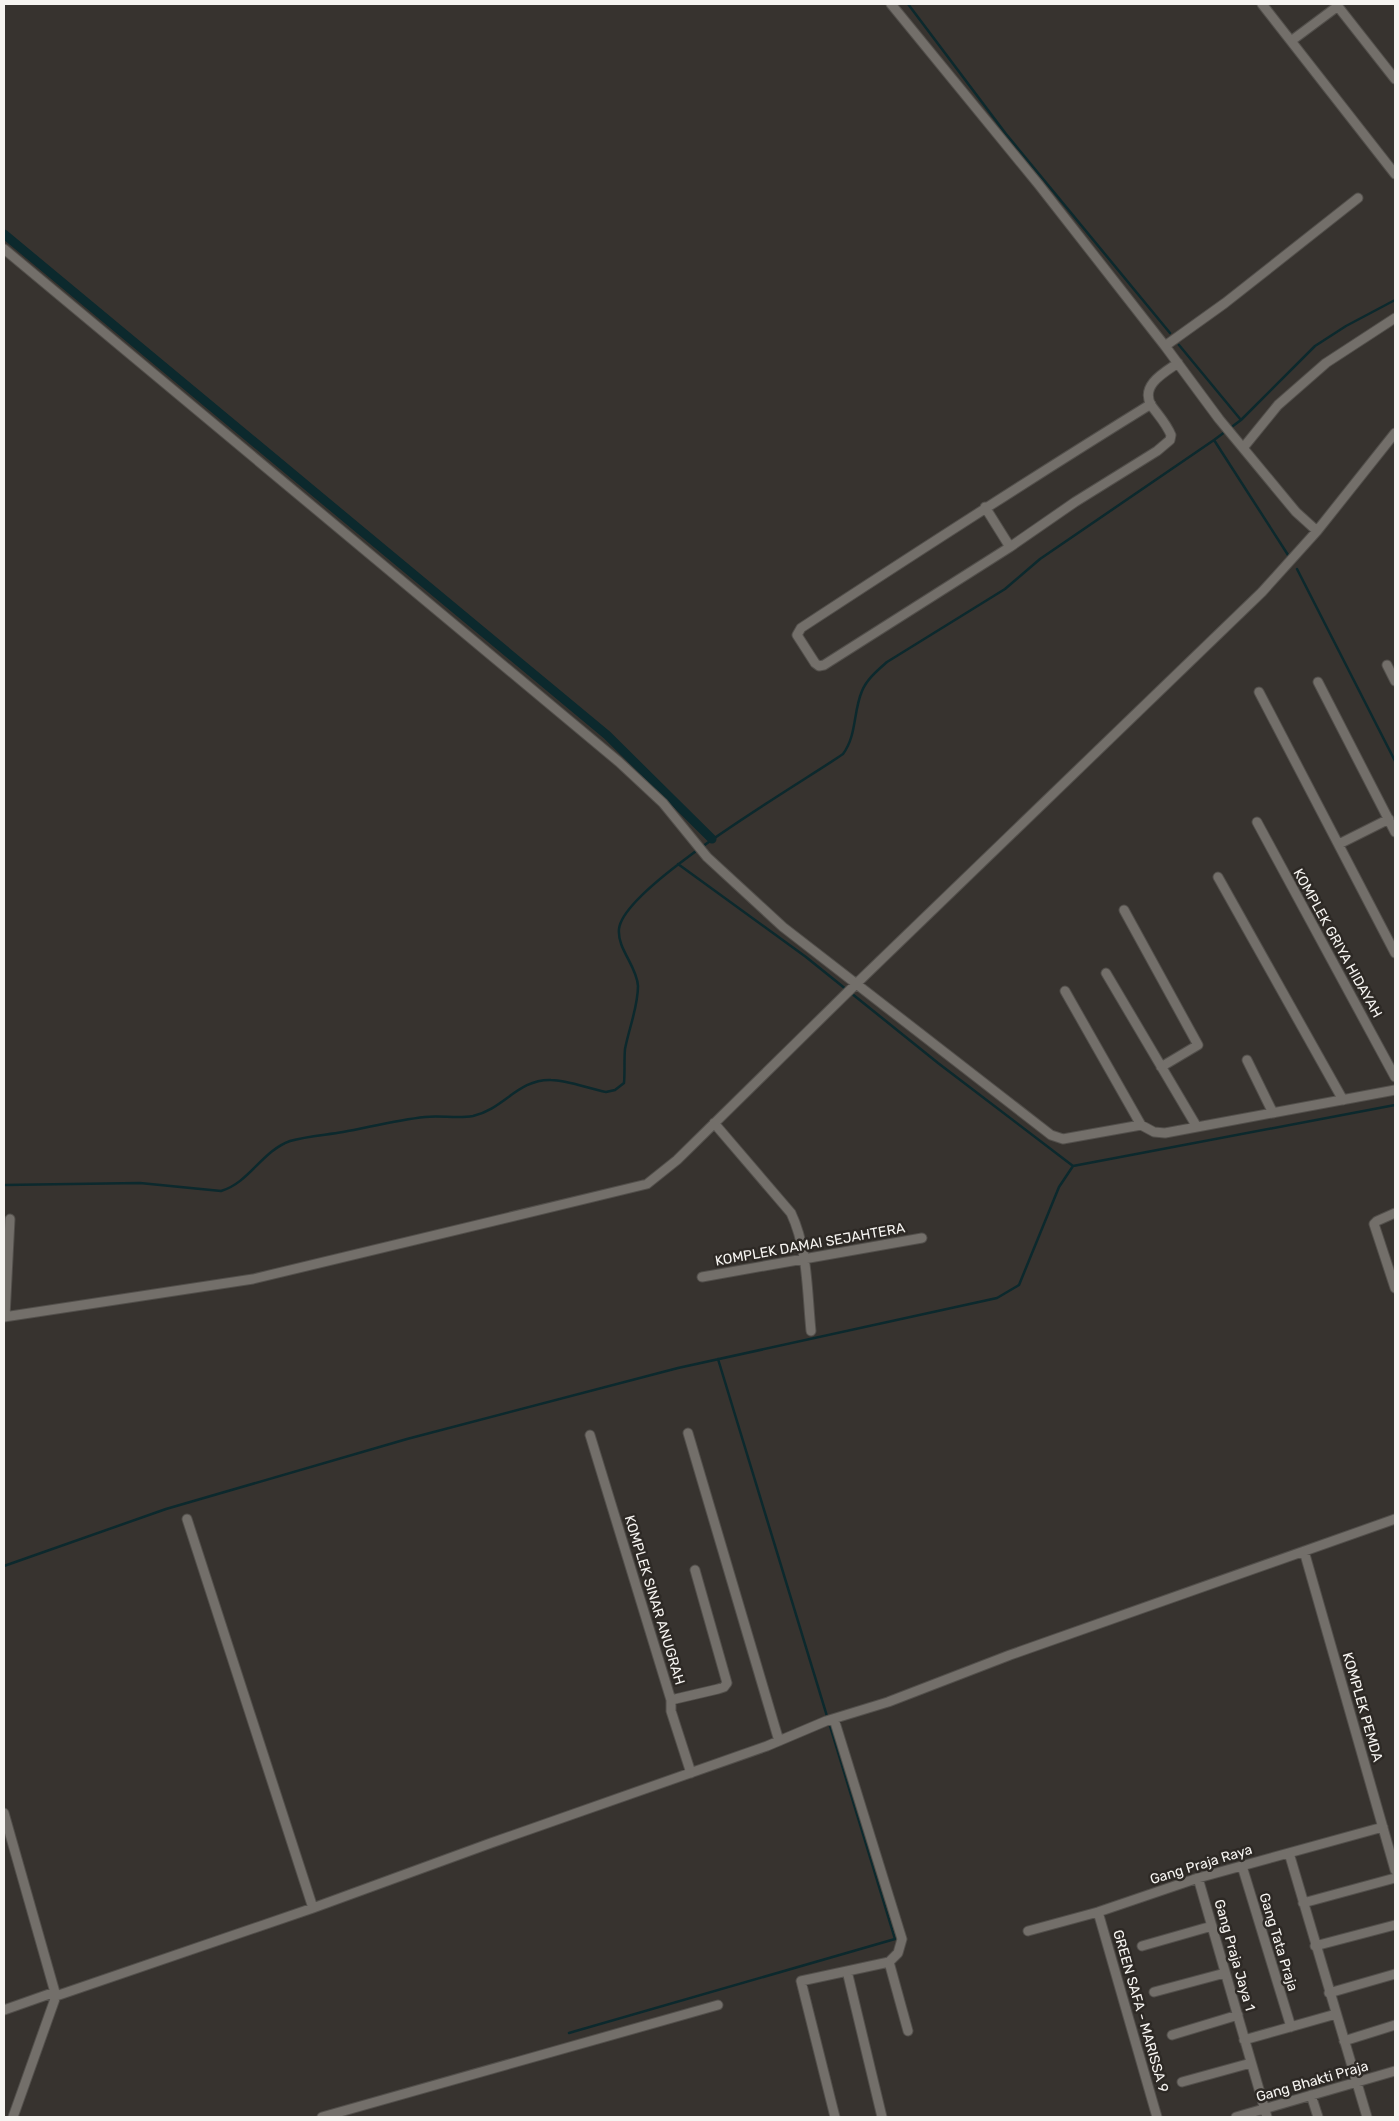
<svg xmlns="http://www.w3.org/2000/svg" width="1399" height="2121" viewBox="0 0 1399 2121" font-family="Rubik,sans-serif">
  <rect width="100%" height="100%" fill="#37332f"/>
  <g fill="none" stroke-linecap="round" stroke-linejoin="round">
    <path stroke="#0c292d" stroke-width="2.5" d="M908,4l98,130 164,199
      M1179,345l62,75
      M1214,440l76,118
      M1297,569l98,192
      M678,864l128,93 41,33
      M851,993l87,70 135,103 322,-61
      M4,1185l136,-2 81,8c28,-8 41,-40 69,-50 17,-5 36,-6 53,-9 27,-5 54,-12 82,-15 16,-2 32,2 48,-1 31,-7 45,-37 78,-36 17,0 38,9 55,12l9,-2 9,-7c1,-11 0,-23 1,-34 4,-21 13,-42 13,-63 -1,-20 -21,-37 -19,-57 4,-43 184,-147 224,-175 14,-19 10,-42 19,-63 5,-12 16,-21 25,-29l118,-73 35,-30 174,-119 27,-20 74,-74 31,-20 49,-26
      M4,1566l162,-57 241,-70 271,-71 319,-70 22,-13 40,-98 14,-21
      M569,2033l326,-94 -177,-580"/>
    <path stroke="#0c292d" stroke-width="9" d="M4,234l603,501 105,104"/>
    <defs>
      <path id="minor" d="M891,4l148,181 126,161 54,73 77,93 21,19
        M1262,4l133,170
        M1336,4l59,75
        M1291,41l47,-35
        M4,249l615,513 44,41 44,54 76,70 268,208 12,4 78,-14 13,7 11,1 230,-43
        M1165,346l60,-43 133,-105
        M1243,448l35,-43 48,-42 69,-45
        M985,507l25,40 65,-45 82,-51 13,-11 1,-5c-5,-12 -13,-20 -20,-30 -11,-20 14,-33 27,-42
        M1010,547l-186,118 -5,1 -4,-3 -18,-28 4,-7c116,-76 232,-151 350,-224
        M1387,665l8,16
        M1318,682l77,150
        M1259,692l136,261
        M1257,822l138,255
        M1339,844l50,-25
        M1218,877l125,223
        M1124,910l74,135 -37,22
        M1106,973l91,154
        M1065,991l76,134
        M1247,1060l26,53
        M714,1123l77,90c17,36 16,79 20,118
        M1395,1213l-18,8 -3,3 21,64
        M702,1277l220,-39
        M4,1317l249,-38 394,-95 30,-24 180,-177 405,-391 55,-61 78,-98
        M5,1317l5,-98
        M688,1433l91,308
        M590,1435l81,265v11l20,62
        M187,1519l126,389
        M1304,1551l91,319
        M671,1700l47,-11 6,-2 3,-4 -32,-113
        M834,1719l68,220 -4,14 -9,9 -88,19 34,136
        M4,1813l52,183 -43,121
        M1289,1853l78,264
        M1242,1866l49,161
        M1198,1878l69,239
        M1303,1903l92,-25
        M1098,1912l59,205
        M1028,1931l70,-19 100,-34 185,-51
        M1142,1946l70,-20
        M1315,1946l80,-21
        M889,1962l19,69
        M847,1971l35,146
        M1154,1992l71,-19
        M1329,1993l66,-19
        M56,1996l257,-88 178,-65 276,-97 59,-25 62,-19 122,-47 385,-136
        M4,2010l51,-18
        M1172,2035l66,-20
        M1244,2040l92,-26
        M1344,2041l51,-16
        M1182,2082l69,-19
        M1311,2095l7,22
        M322,2117l396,-112
        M1236,2117l159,-46"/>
    </defs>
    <use href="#minor" stroke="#524f4b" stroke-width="11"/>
    <use href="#minor" stroke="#736f6a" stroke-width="9"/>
  </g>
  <g text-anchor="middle" stroke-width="5" stroke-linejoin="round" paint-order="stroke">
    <g font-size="14" fill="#f6f4f1" stroke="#2d2925">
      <text transform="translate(1338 943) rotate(61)" y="5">KOMPLEK GRIYA HIDAYAH</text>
      <text transform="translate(810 1244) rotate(-10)" y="5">KOMPLEK DAMAI SEJAHTERA</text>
      <text transform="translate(655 1600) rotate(73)" y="5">KOMPLEK SINAR ANUGRAH</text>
      <text transform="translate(1363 1707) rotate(74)" y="5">KOMPLEK PEMDA</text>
      <text transform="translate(1201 1864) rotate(-17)" y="5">Gang Praja Raya</text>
      <text transform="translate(1279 1942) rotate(73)" y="5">Gang Tata Praja</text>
      <text transform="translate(1235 1955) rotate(74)" y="5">Gang Praja Jaya 1</text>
      <text transform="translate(1141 2011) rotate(74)" y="5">GREEN SAFA - MARISSA 9</text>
      <text transform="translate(1312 2081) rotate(-16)" y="5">Gang Bhakti Praja</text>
    </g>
  </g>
  <rect width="1399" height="2121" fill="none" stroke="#f6f4f1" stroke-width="10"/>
</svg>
